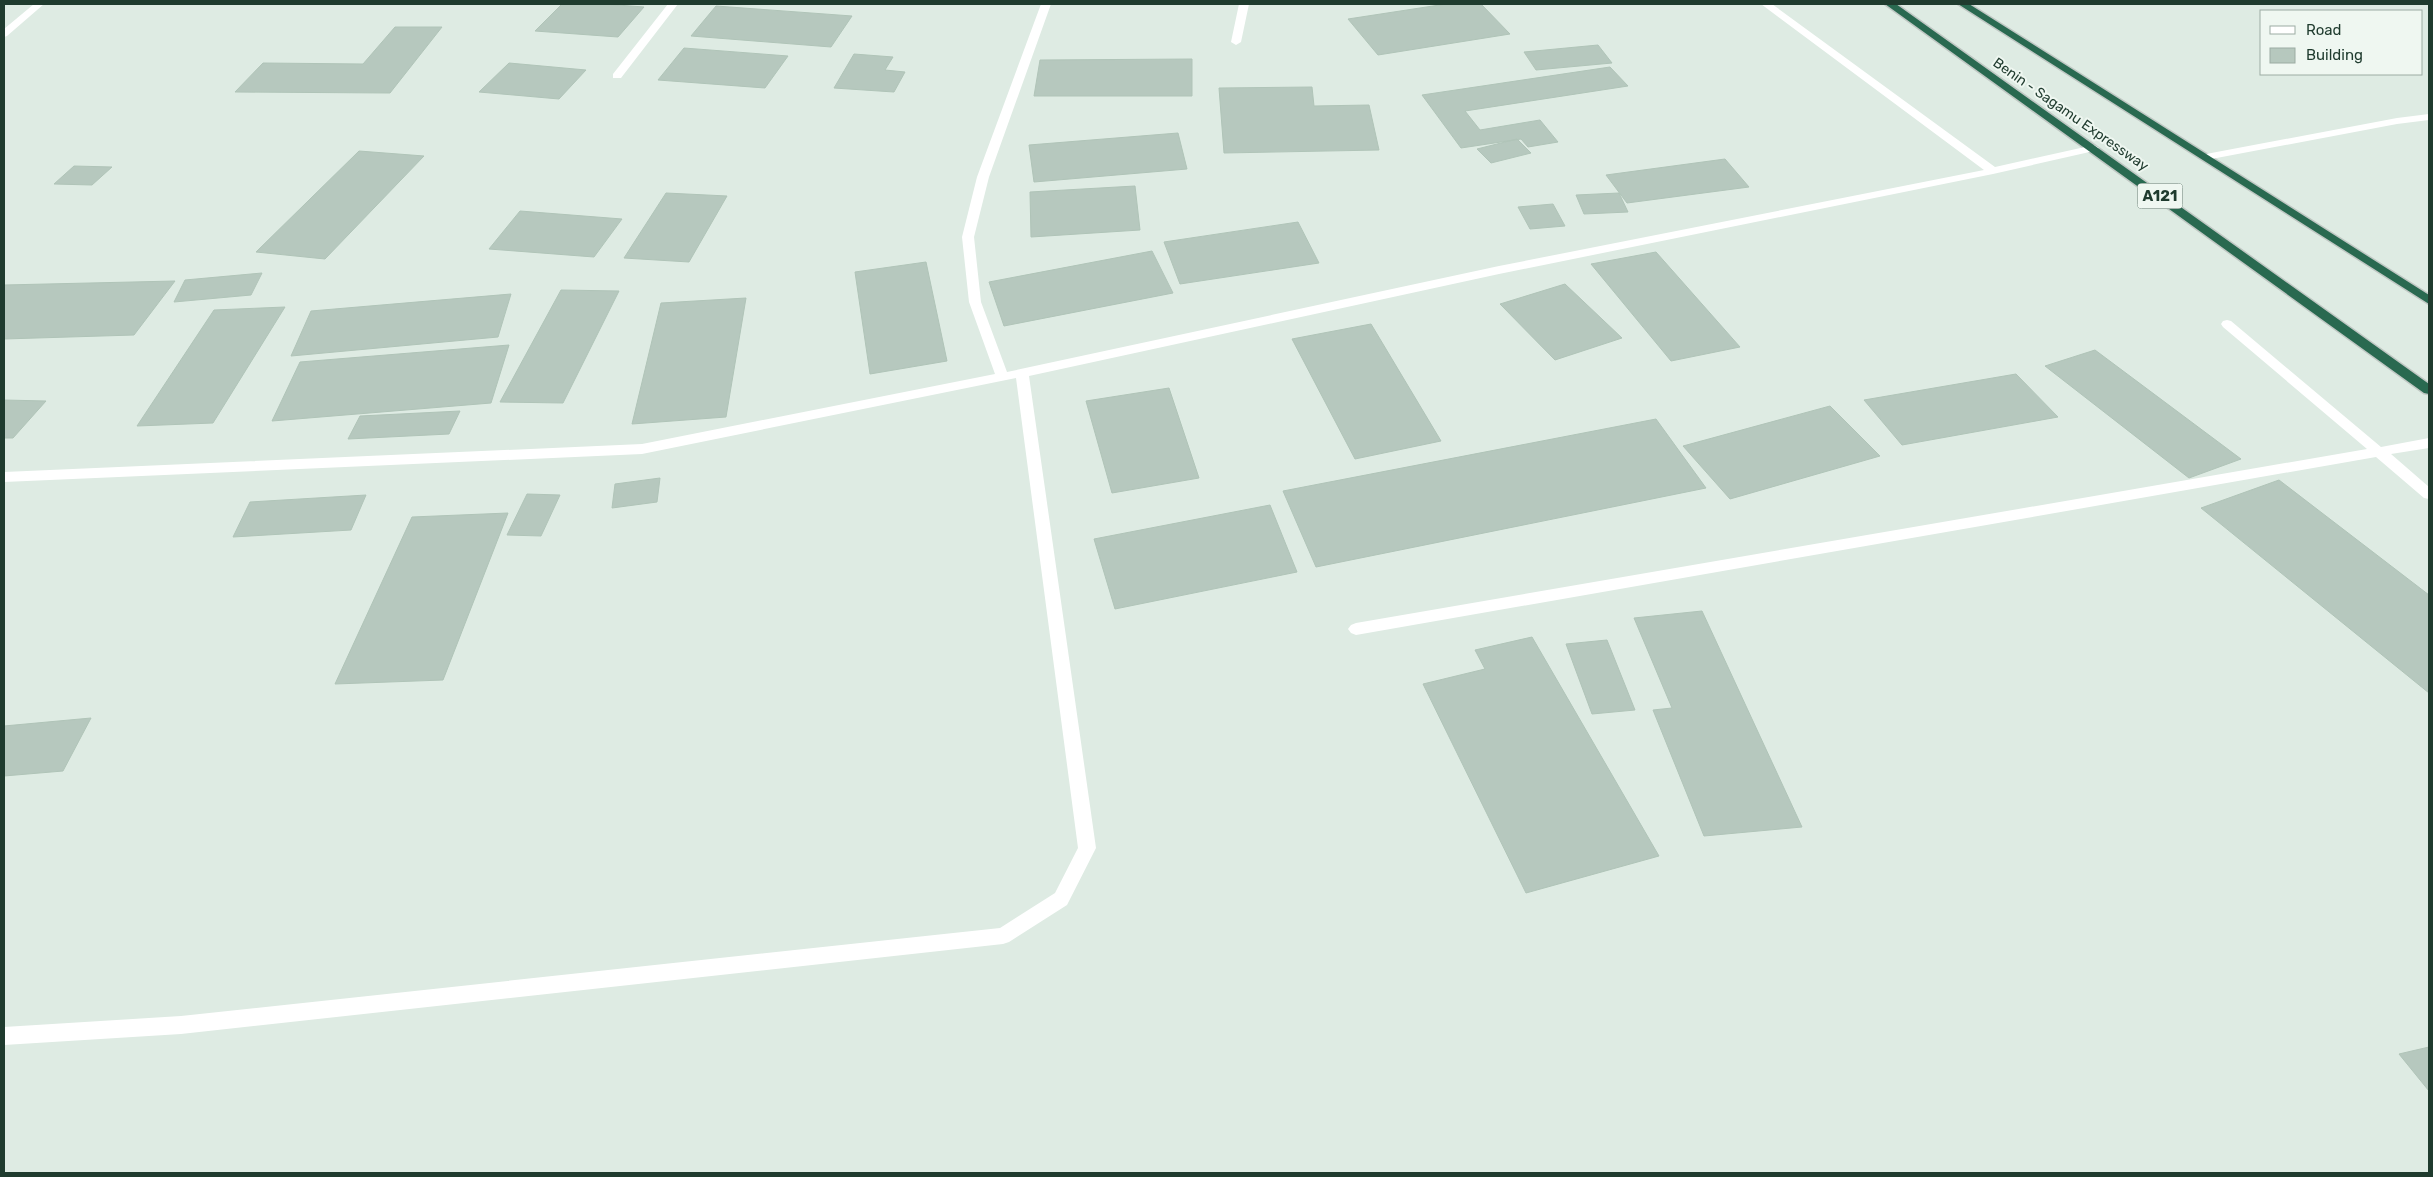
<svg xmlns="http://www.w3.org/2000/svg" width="2433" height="1177" viewBox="0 0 2433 1177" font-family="Rubik,sans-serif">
  <rect width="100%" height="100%" fill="#deebe3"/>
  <path fill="#b6c8be" stroke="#b0c4b8" d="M562,4h42l40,3 -26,30 -83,-6z
    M1446,4h35l29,30 -132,21 -30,-36z
    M716,6l136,10 -21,31 -140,-11z
    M395,27h47l-52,66 -155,-1 28,-29 100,1z
    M1598,45l14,18 -76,7 -12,-18z
    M684,48l104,8 -23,32 -107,-8z
    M854,54l39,3 -8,13 20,2 -11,20 -60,-4z
    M1192,59v37h-158l6,-36z
    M509,63l77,7 -27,29 -80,-7z
    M1610,67l18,19 -163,25 15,19 60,-10 18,22 -30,5 -7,-8 -60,9 -39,-53z
    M1312,87l2,19 55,-1 10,45 -155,3 -5,-65z
    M1178,133l9,36 -153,13 -5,-37z
    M1517,139l14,14 -40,10 -14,-14z
    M359,151l65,5 -99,103 -69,-7z
    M1725,159l24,28 -122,16 -21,-28z
    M74,166l38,1 -20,18 -38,-1z
    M1135,186l5,44 -109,7 -1,-45z
    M666,193l61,3 -38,66 -65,-4z
    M1619,193l9,19 -44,2 -8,-19z
    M1553,204l12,22 -35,3 -12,-22z
    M520,211l102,8 -28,38 -105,-8z
    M1298,222l21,41 -139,21 -16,-42z
    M1152,251l21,42 -169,33 -15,-44z
    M1656,252l84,95 -69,14 -80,-97z
    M926,262l21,99 -77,13 -15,-102z
    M262,273l-11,22 -77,7 11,-22z
    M175,281l-41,54 -130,4v-54z
    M1565,284l57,54 -67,22 -55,-56z
    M561,290l58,1 -56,112 -63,-1z
    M511,294l-13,43 -207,19 20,-45z
    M746,298l-20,119 -94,7 29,-121z
    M285,307l-72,116 -76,3 77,-116z
    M1371,324l70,117 -86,18 -63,-120z
    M509,345l-18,58 -219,18 28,-59z
    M2095,350l146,109 -52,19 -144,-112z
    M2016,374l42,43 -156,28 -38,-45z
    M1169,388l30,90 -87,15 -26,-92z
    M4,400l42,1 -33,37h-9z
    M1830,406l50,50 -150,43 -47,-53z
    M460,411l-11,23 -101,5 12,-23z
    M1656,419l50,69 -390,79 -33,-76z
    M660,478l-3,24 -45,6 3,-24z
    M2279,480l150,115v98l-228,-185z
    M527,494l33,1 -19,41 -34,-1z
    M366,495l-15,35 -118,7 17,-35z
    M1270,505l27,67 -182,37 -21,-70z
    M508,513l-65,167 -108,4 77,-167z
    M1702,611l100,216 -98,9 -51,-126 19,-2 -38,-90z
    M1532,637l127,219 -133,37 -103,-209 62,-15 -10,-19z
    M1607,640l28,70 -43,4 -26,-70z
    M91,718l-28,53 -59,5v-50z
    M2429,1047v44l-30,-37z"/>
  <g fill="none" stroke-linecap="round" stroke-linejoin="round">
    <defs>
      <path id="highway" d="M1885,4h11l533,380v10l-5,-1z
        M1958,4h11l460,291v9z"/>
    </defs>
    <use href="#highway" stroke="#c0c8c4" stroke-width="3"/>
    <path fill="#fff" fill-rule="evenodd" d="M34,4h10l-37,32 -3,1v-8z
      M668,4h10l-57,74h-8v-4z
      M1041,4h10l-62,173 -15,60 7,65 26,70 492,-106 485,-96 -223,-166h11l223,163 99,-22 5,3 -5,3 -101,23 -494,100 -470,102 67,472 -29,57 -58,37 -6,2 -822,90 -177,11v-18l177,-11 819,-88 55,-35 23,-45 -62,-470 -374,76 -638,28v-10l638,-28 353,-70 -26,-72 -7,-65 15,-60z
      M1239,4h10l-8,38 -5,3 -5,-3z
      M2429,114v6l-32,4 -191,36 -5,-3 5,-3 191,-36z
      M2227,320l4,1 150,126 48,-9v10l-38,6 38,33v12l-5,-1 -48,-41 -1020,178 -5,-2 -3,-4 3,-4 5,-2 1011,-174 -144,-122 -2,-3 2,-3z"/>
    <use href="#highway" fill="#296950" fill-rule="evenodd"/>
  </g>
  <g text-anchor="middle" stroke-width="4" stroke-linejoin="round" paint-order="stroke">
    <g font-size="14" fill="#1f3b2e" stroke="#eff7f1">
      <text transform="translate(2071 114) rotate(35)" y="5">Benin - Sagamu Expressway</text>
    </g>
    <rect fill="#eff7f1" stroke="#5d7368" stroke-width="1" x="2137.5" y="183.5" width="45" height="25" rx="4"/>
    <g font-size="15" font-weight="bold" fill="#1f3b2e">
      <text x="2160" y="201">A121</text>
    </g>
  </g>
  <rect width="2433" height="1177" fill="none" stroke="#1f3b2e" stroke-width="10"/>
  <rect x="2260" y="10" width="162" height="65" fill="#eff7f1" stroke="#9caca3"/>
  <rect x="2270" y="26" width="25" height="8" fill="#ffffff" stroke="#9caca3"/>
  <text x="2306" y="35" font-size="15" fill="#1f3b2e">Road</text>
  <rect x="2270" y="48" width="25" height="15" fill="#b6c8be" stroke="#9caca3"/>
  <text x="2306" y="60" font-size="15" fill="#1f3b2e">Building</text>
</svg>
